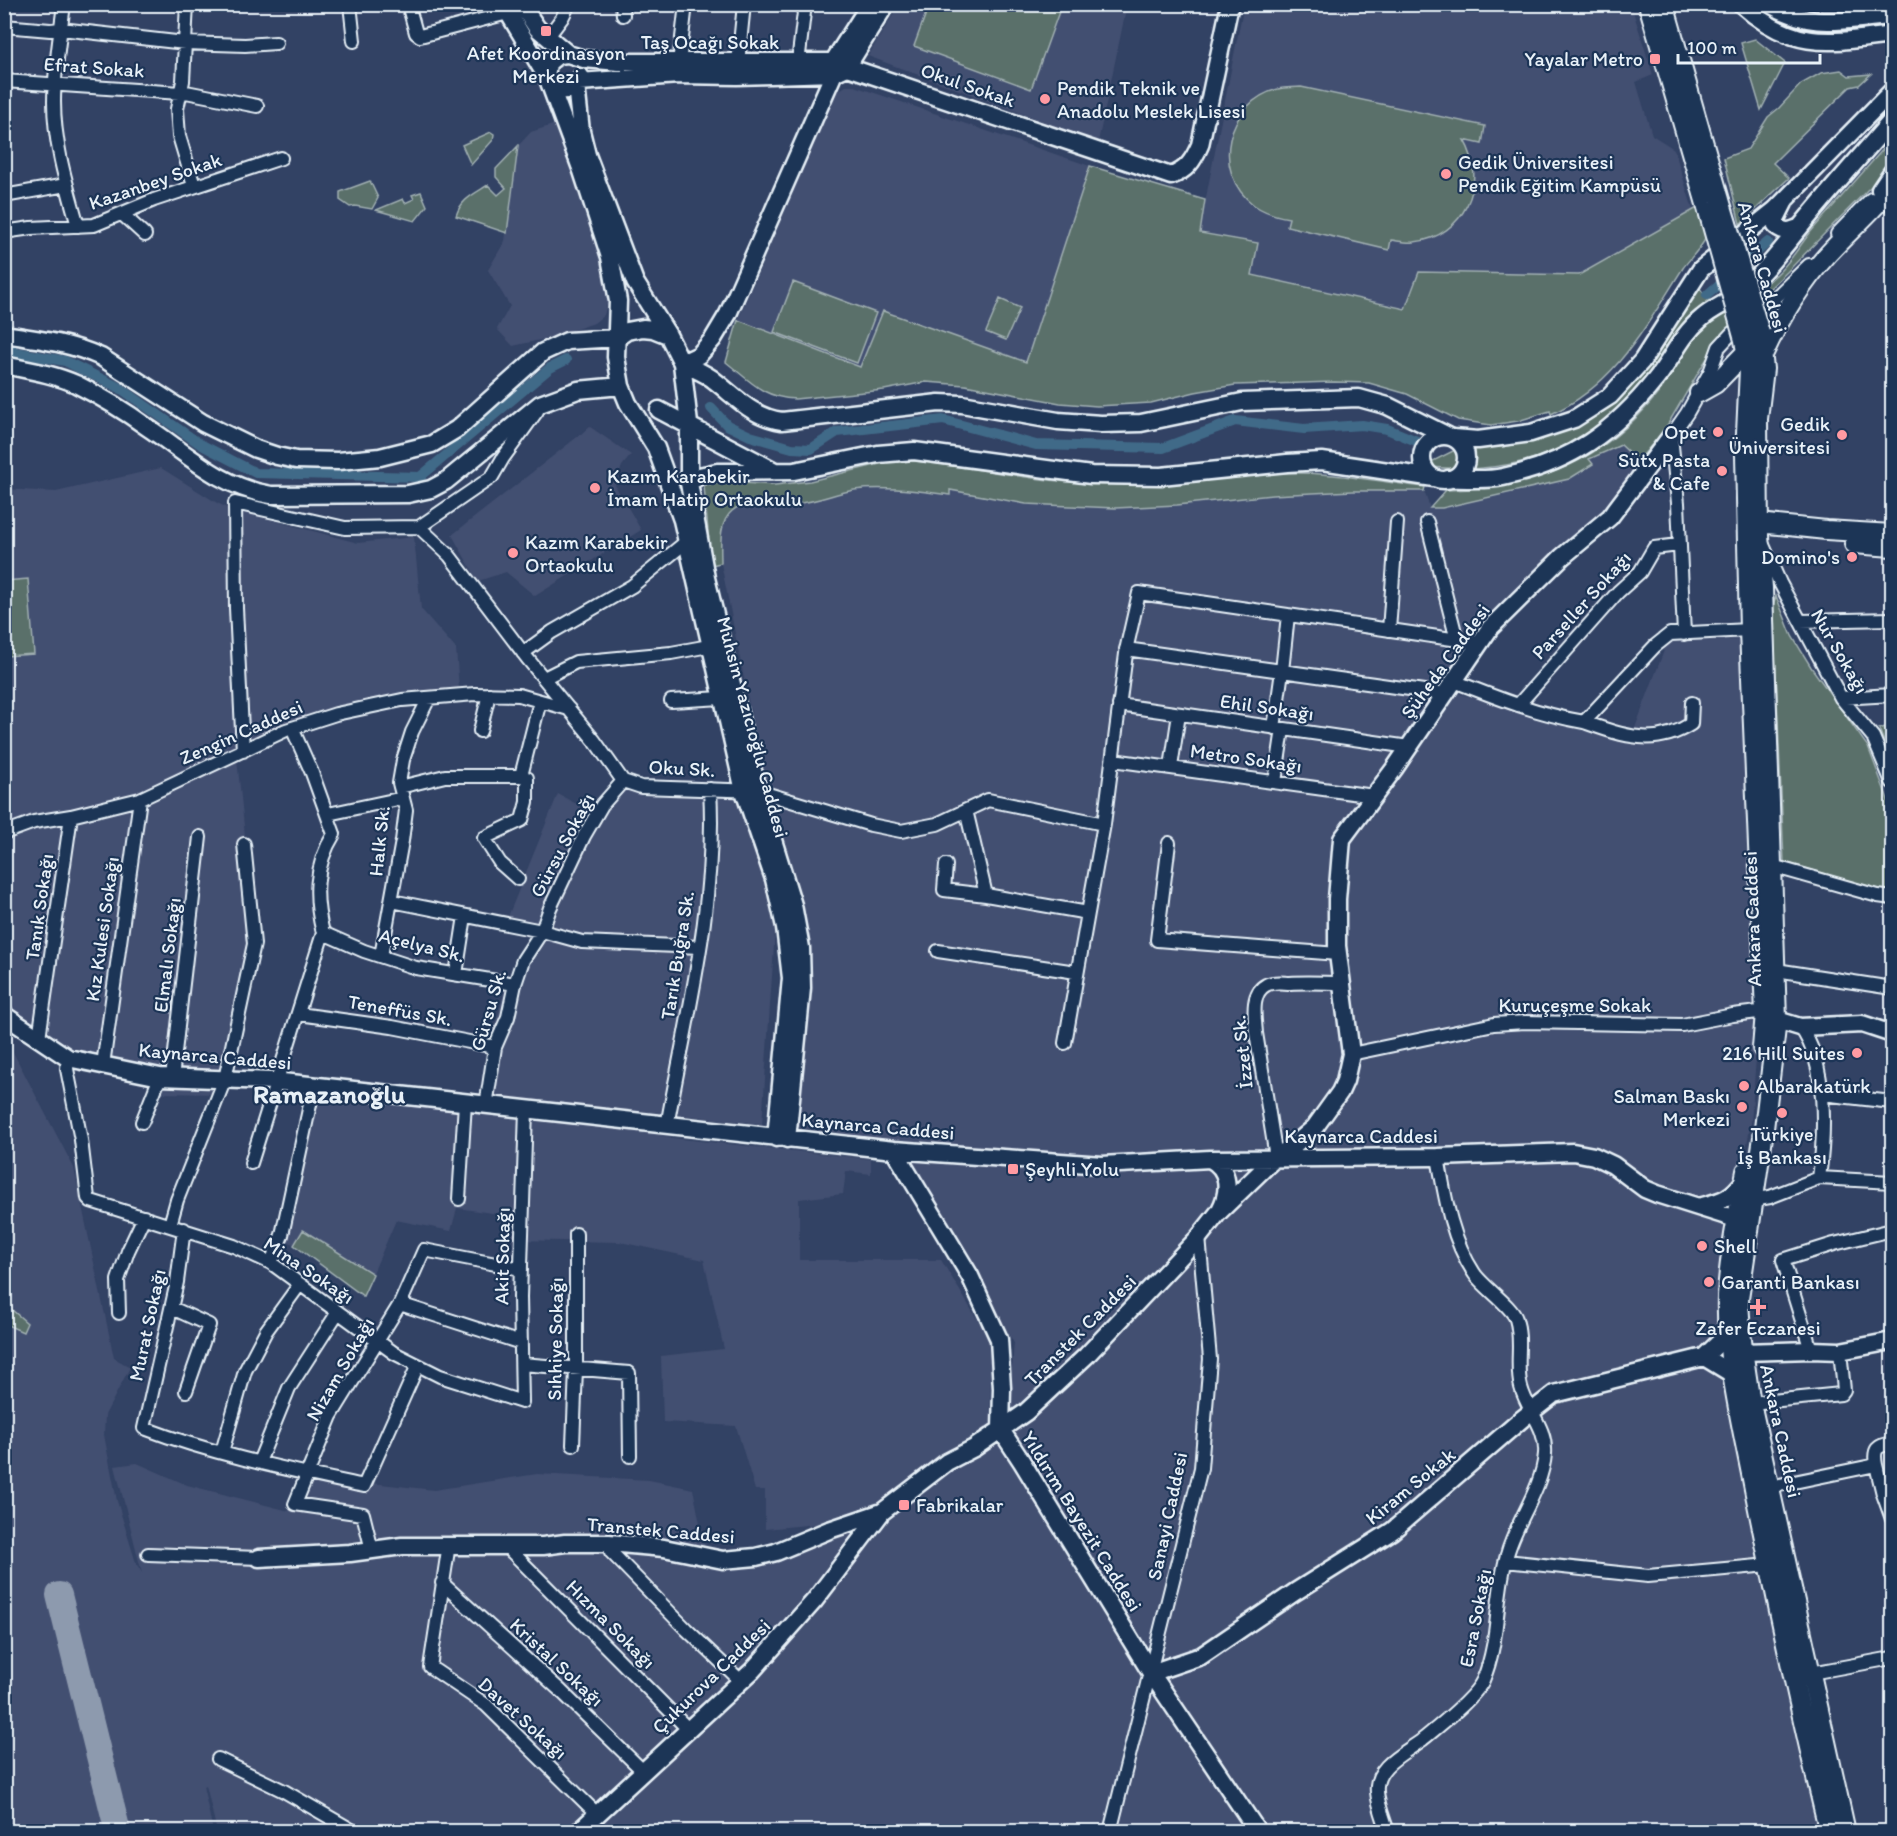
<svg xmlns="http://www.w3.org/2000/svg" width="1897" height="1836" viewBox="0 0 1897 1836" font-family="Itim,sans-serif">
  <rect width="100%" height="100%" fill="#324264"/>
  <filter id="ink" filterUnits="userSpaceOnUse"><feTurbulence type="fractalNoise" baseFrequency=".0167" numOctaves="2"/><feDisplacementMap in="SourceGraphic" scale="12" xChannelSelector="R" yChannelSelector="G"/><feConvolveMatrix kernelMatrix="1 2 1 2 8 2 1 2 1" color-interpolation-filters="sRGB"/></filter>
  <g filter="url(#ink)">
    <path fill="#434f71" d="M1244,4h109l21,5 6,-5 251,1 22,70 -17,7 16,53 22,14 19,61 -114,65 -160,-3 -14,37 -154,-34 -52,-42z
      M899,5h228l-29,137 -230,-86z
      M846,86h8l236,80 -63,196 -144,-51 -23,56 -122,-47 98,-228z
      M562,122l38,122 10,49 -6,22 -10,8 -41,14 -40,9 -16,-17 13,-23 -22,-36 17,-29 13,-95 13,-14z
      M590,427l41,28 -9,11 -7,19 26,45 -106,66 -29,-24 -28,9 -26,-46z
      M1621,445l30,27 -74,83 -88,83 -32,55 172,51 39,-104 75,-1 17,366 -9,119 -27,130 100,577 -1607,1 -11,-47 -3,1 10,45h-208l-1,-796 70,133 40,190 16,9 -25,48 -1,20 13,66 19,62 6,10 -27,-107 22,-3 50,22 102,26 10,-36 135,15 103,-16 112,6 44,9 13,64 64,-4 57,-26 -62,6v-39h-10l-19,-64 -73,-4 -2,-66 63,-7 -20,-89 -84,-18 -108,-2 1,-24 -56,-8 -6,23 -55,-11 -33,76 -88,-65 34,-152 172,19 9,-55 18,-63 28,-55 -29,-6 51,-125 33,18 23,-29 29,13h93l40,120 -14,208 -100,-11 -174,-14 185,39 198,21v15l-25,-3 -3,23 -44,5v61h142l49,80 1,88 17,-10 6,-75 -118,-201 -100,-15 15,-163 -8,-44 -34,-116 -48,-241 1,-33 8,-18 16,-8 55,-1 51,-12 39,-4 58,8v-6l77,15 89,4 62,-3 95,-10 81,-4h71l6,17h12l150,-44 -3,-5z
      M161,468l56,35 13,6 128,34 56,-6 7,72 35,40 4,54 -60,4 -62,13 -37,12 -64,27 19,183 -32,152 -65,-1 3,-20 -89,-23 -68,-43 -1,-518 52,3z"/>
    <path fill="#5a6f6b" stroke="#a1b0b2" stroke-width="1.5" d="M1048,4l12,5 -29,80 -117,-43 15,-41z
      M1755,39l30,24 -24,47 -20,-67z
      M1841,70l8,6 22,-2 -12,11 -9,2 -77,76 16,15 -49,46 -16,-66 24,-9 20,-32 11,-9 22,-24 20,-11z
      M1301,87l184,39 -3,18 -18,-4c25,42 0,97 -50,102 -7,1 -15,-1 -23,-2l-2,10 -102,-24 2,-8c-12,-2 -25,-6 -35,-13 -44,-33 -28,-103 24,-116 7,-2 16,-1 23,-2z
      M491,132l3,2 -1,6 -22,25 -9,-20z
      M1892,139v19l-15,22 -90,92 -58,55 -25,36 -39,66 -27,32 -17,-16 -32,14 4,5 -24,15 -127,29h-12l16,-18c90,-1 158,-28 214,-99 17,-21 26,-48 47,-67 23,-20 52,-31 73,-53 13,-13 22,-29 34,-43 26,-30 52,-59 78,-89z
      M518,146l-11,87 -51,-17c5,-17 18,-22 32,-31l10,10 8,-7 -10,-11v-8z
      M1090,166l115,34 -5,33 58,10 -6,32 153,34 14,-37 160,3 120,-68c2,9 8,23 6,32 -1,5 -18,23 -22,29 -36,56 -68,118 -132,146l-1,-3 -32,10 -27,4 -33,-5 -51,-26 -38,-11 -35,-1 -99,3 -40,7 -44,11 -54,3 -37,-3 -95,-18 -39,-3 -42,8 -89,9c-32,-1 -45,-18 -69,-37l12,-42 122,47 23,-56 143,51z
      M370,181l8,17 -6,11 -17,-3 -5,1 -10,-7v-8z
      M421,192l6,14 -12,15 -39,-11 27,-11 2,4 9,-4 -2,-4z
      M793,282l83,31 -19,50 -83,-31z
      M1697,285l12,15c-33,27 -51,64 -77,96 -7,9 -16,15 -24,22 -52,44 -119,57 -185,48l40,-20 40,1 33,-7 32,-11 36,-20z
      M1000,299l20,9 -14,32 -20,-8z
      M915,461c66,7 131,23 198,23 55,1 109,-9 163,-11 50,-2 100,8 149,14l-1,4h-71l-81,4 -95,10 -62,3 -89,-4 -76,-14v5c-33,-4 -64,-9 -96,-5 -18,3 -36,11 -54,13 -21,2 -51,-7 -68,8 -14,12 -11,35 -11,52l-10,2 -7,-79 7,-5 64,4 35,-4 78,-19z
      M28,579l6,75 -29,2v-75z
      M1776,596l16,40 19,31 57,80 18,47 6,19v80l-108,-31 -11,-257z
      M1892,725v37l-13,-33z
      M303,1230l70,44 -10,22 -69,-51z
      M4,1303l23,20 -4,9 -18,-8z"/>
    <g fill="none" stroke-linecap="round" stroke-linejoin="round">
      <path stroke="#416a88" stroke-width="10" d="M1707,295l61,-53
        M4,350l61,11 55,27 80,56 56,29 164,4 130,-109 16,-8
        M711,408l16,17 23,11 42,12 19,1 26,-17 106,-12 93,25 127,3 72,-27 69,8 58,-4 25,4 37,15"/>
      <path stroke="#8d9aae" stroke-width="26" d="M59,1595l59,237"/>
      <defs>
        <path id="street" d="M64,4c-4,33 -10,66 -10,98 0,42 13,84 24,124
          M187,4l-4,77 -6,28 2,27 15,50
          M350,4l4,37
          M408,4l8,29 4,3 88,-23
          M622,4l1,11
          M4,26l46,4 11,-1 124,14 60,2 31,-2
          M547,38l15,-20 7,-14
          M679,63l7,-59
          M738,63l6,-59
          M798,63l7,-59
          M4,81l176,12
          M181,91l76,15
          M4,196l62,-11
          M122,214l23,21
          M4,232l27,-4 63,-3 60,-25 127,-42
          M1837,234l34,-35
          M537,411l-34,47 -11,19 -73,50 30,28 78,103 67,82 29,41 18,6 117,4 113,34 30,6 36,-7 51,-24 116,24 23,-178 12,-53 340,50
          M1427,522l30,118
          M1763,545l17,38 61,115 32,39 19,45
          M1288,615l-6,56 163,23
          M1800,621l92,-2
          M1389,630l8,-108
          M1684,634l-6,-131 -7,-67 16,-23 23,-41 9,-25 13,-14 41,-33 36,-35
          M1126,649l156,22 -8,57
          M523,653l29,-21 80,-46 54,-44
          M544,678l32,-16 95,-9 38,-7
          M1454,681c43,17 84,33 130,41
          M1841,698l51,-3
          M671,701l51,-3
          M1692,703l-1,21c-37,24 -70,11 -107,-2l71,-76 15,-12 79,-4
          M1119,705l290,42
          M1518,705l100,-113 22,-20 14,-24 25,-3
          M480,731l9,-37
          M243,751l-7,-143 -1,-105 110,25 74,-1
          M1113,760l261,36
          M1171,767l8,-53
          M1275,782l8,-53
          M400,787l45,-11h76l19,-75
          M966,810l20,85 102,18 16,-89
          M328,814l75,-16
          M4,833l30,-11 37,-6 69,-17 146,-69 50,-16 66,-14 73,-6 44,1 50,14
          M1169,843l-12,97 181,14
          M946,865l-2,25 42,5
          M1772,866l106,30 14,2
          M518,879l-18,-16 -16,-25 38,-18 5,-18v-24l-6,-2
          M392,901l150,30 40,11 118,5
          M323,933l41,18 52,17 99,16
          M938,951l138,21
          M381,956l21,-115 4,-31 -7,-27 4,-23 9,-28 17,-34
          M1776,970l116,18
          M456,974l9,-58
          M299,1014l93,13 103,20
          M1800,1027c28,37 25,107 19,151
          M39,1038l32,-222
          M1065,1043l23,-130
          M1351,1054l143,-30 31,-2 157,3 51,-10 25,-3 7,1
          M68,1058l-1,11 14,71 7,58 3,3 143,45 37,17 123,90 46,23 82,26 -2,-105 6,-187
          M103,1065l37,-266
          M172,1078l28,-241
          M1822,1094l70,8
          M486,1106l9,-59 13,-30 7,-33 8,-24 19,-29 8,-23 34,-72 18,-31 21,-24
          M142,1122l18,-45
          M667,1126c20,-111 50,-224 43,-337
          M1276,1157l-20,-124c-1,-14 -6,-40 10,-48 7,-4 17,-2 24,-2 17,-1 35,0 52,0
          M251,1163l72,-230c-9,-35 -9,-67 11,-99l-22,-61 -20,-45
          M459,1199l6,-96
          M1753,1200l17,-3 49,-19 73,4
          M170,1225l7,-25 48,-121 29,-135 -10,-100
          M184,1229l-7,53 -33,146c71,27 146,42 220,58l54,-121
          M271,1263l11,-28 32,-149
          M400,1304l121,39
          M172,1308l37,17 -23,66
          M119,1313l-1,-33 10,-29 16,-34
          M1811,1350l-28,-90 51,-16 58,-14
          M522,1364l107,9 1,83
          M1751,1403l90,-9 3,-4 -4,-39
          M573,1445l3,-76v-135
          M222,1452l23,-81 21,-40 34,-47
          M259,1462l30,-74 49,-76
          M1876,1465l7,29 9,25
          M1770,1487l106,-22c-3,-17 1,-19 16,-22
          M609,1543l2,9 75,77 55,52
          M449,1544l-19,123 56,38 111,109
          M506,1546l182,183
          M372,1550l-9,-36 -68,-10 36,-88 69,-112 24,-54 97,19
          M148,1554l111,4
          M1506,1561l142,15 121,-11
          M442,1583l119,108 82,80
          M1805,1671l6,2 81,-15
          M218,1759l66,32 71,41
          M1110,1832l91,-364 9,-109 -11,-122
          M1388,1832c-4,-13 -10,-27 -11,-40 -3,-26 28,-39 45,-52 16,-13 53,-42 61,-60 17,-39 12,-84 24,-125 9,-34 35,-65 38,-101 2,-27 -18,-43 -24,-67 -6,-22 2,-46 -5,-68 -4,-13 -34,-33 -42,-46 -23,-35 -29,-76 -36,-116"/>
        <path id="secondary" d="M503,4l49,82c12,8 24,4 29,-9
          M521,4l16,24 31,26
          M1741,4c52,47 88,39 151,31
          M1770,4c46,27 73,15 122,12
          M546,77l2,-14 10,-8 10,-1 16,5 35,3h214l338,114c16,-6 22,-15 29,-31l30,-141
          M549,82l33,89 28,86 8,44 -2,56 5,29 7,17 28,45 26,72 62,271 30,88 11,48 6,51 -15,160
          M579,82l100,-7 58,1 97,-3 13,-6 39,-63
          M576,85l5,46 6,24 48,127 33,53 14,28 7,61v59l17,95 52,213 35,114 8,43 1,40 -15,151
          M1880,190l12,-18
          M1784,203l-8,16v7c9,7 14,6 24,1
          M4,334c33,5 66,9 97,23l102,66 53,26 21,7 19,4 42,1 42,-4 52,-13 25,-15 86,-77 24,-11 50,-3 10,-7 16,-3 10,1 15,6
          M682,363c11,6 24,10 33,18 22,17 38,36 67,40l157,-18 23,1 96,17 43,3 40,-1 101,-21 117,-4 29,8 60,30
          M682,363l17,-8 14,-16 15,-25 106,-241 -1,-11 37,-58
          M4,365c24,5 50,9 72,19 24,12 49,27 71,43 41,27 73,60 124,68l137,-1 23,-5 15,-8 94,-77 38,-14 43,-4
          M659,410l116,61
          M1422 458a22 22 0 1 1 44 0a22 22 0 1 1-44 0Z
          M1454,438l24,2 53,-7 43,-14 36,-23 32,-35 59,-92 74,-59 117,-119
          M1448,479c18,-1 37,2 55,-2 67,-14 111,-45 153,-98 16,-20 25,-44 46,-61 11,-10 26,-15 38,-25 23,-19 42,-44 61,-67 29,-36 61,-71 91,-106
          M689,483l10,-7 18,-4 77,-1 84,-17 36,-3 177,24 70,1 126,-13 35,-2 112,17
          M4,1015l64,43 92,19 113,4 621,69 208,15 108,-6 228,-2 135,-5 21,4 19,9 32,24 12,5 79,25 13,2
          M1777,1020l23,7 62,-3 30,10
          M894,1150l76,126 29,63 3,49 -1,42 21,32 129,211 107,159
          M1210,1159c20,10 20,32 10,51
          M1699,1207c22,-6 31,-7 45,-26
          M1742,1352l69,-2 29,1 52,-10
          M1704,1357l24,-23
          M1704,1357l28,17
          M259,1558l91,-5 52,-7h141l22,-3h44l55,5 59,12 33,-3 20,-5 53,-22 53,-18 65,-50 27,-14 52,-36 60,-56 113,-119 19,-24 58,-56 17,-11 22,-19 25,-35 5,-11 6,-27 -14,-108v-47l5,-60 52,-70 96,-141 72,-71 48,-40 61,-81
          M1151,1673l50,-17 94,-64 97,-61 130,-112 32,-25 150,-37
          M578,1832l174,-161 63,-71 67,-88"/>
        <path id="primary" d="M1648,4l60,207
          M1664,4l56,196
          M1760,333l4,36 -6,50 1,117 4,52 14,432 -14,117 -24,161c1,35 6,69 12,105l95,429
          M1744,340l5,29 -4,86 4,175 16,383 -3,35
          M1763,355c16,-35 39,-72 65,-101 21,-23 45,-43 64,-67
          M1699,393l16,-9 32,-33
          M1748,529l11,-6 67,7 66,4
          M1854,544l38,3
          M1746,1171c-8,41 -17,83 -19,125 -2,65 15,130 27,193 23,115 47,229 75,343"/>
      </defs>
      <use href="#street" stroke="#e8f1f8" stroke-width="16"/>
      <use href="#secondary" stroke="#e8f1f8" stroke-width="21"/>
      <use href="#primary" stroke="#e8f1f8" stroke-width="22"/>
      <use href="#street" stroke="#1d3557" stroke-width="12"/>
      <use href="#secondary" stroke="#1d3557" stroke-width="16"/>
      <use href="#primary" stroke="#1d3557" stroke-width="18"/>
      <defs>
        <path id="primary-bridge" d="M1720,200l40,133
          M1708,211l36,129"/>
      </defs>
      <use href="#primary-bridge" stroke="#e8f1f8" stroke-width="22" stroke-linecap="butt"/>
      <use href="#primary-bridge" stroke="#1d3557" stroke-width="18"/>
    </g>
  </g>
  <g fill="#ff9aa2" stroke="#1d3557" stroke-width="2">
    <rect x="540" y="25" width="12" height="12" rx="3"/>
    <rect x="1649" y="53" width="12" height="12" rx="3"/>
    <circle cx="1045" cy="99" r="6"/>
    <circle cx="1446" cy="174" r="6"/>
    <circle cx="1718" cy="432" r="6"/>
    <circle cx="1842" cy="435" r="6"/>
    <circle cx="1722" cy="471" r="6"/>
    <circle cx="595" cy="488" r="6"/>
    <circle cx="513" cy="553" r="6"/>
    <circle cx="1852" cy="557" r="6"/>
    <circle cx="1857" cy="1053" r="6"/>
    <circle cx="1744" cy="1086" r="6"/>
    <circle cx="1742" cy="1107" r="6"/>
    <circle cx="1782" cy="1113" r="6"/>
    <rect x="1007" y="1163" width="12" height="12" rx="3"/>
    <circle cx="1702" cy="1246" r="6"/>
    <circle cx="1709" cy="1282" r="6"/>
    <path d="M1755 1298h6v6h6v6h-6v6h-6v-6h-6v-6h6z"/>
    <rect x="898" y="1499" width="12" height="12" rx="3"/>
  </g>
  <g text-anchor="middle" stroke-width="4.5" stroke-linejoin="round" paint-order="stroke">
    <g font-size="20" fill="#e8f1f8" stroke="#1d3557">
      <text x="710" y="49">Taş Ocağı Sokak</text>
      <text transform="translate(94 67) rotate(4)" y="7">Efrat Sokak</text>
      <text transform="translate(968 85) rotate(19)" y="7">Okul Sokak</text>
      <text transform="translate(155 181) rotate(-19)" y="7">Kazanbey Sokak</text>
      <text transform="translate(1763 267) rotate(74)" y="7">Ankara Caddesi</text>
      <text transform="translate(1581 605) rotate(-48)" y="7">Parseller Sokağı</text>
      <text transform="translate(1840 651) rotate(60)" y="7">Nur Sokağı</text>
      <text transform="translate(1445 661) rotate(-54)" y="7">Şüheda Caddesi</text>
      <text transform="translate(1267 707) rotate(8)" y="7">Ehil Sokağı</text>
      <text transform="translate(753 727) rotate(75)" y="7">Muhsin Yazıcıoğlu Caddesi</text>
      <text transform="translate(241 732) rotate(-24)" y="7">Zengin Caddesi</text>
      <text transform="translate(1246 758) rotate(8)" y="7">Metro Sokağı</text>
      <text transform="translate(682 768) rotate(3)" y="7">Oku Sk.</text>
      <text transform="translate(379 841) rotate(-84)" y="7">Halk Sk.</text>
      <text transform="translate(562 845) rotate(-62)" y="7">Gürsu Sokağı</text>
      <text transform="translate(39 907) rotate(-82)" y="7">Tanık Sokağı</text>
      <text transform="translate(1752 919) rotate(-92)" y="7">Ankara Caddesi</text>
      <text transform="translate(102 929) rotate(-82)" y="7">Kız Kulesi Sokağı</text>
      <text transform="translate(422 945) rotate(14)" y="7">Açelya Sk.</text>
      <text transform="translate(167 955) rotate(-83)" y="7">Elmalı Sokağı</text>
      <text transform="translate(677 955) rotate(-81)" y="7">Tarık Buğra Sk.</text>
      <text x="1575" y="1012">Kuruçeşme Sokak</text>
      <text transform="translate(400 1010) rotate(10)" y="7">Teneffüs Sk.</text>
      <text transform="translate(488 1010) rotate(-74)" y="7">Gürsu Sk.</text>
      <text transform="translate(1242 1052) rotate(-96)" y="7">İzzet Sk.</text>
      <text transform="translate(215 1056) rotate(5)" y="7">Kaynarca Caddesi</text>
      <text transform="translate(878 1126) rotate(5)" y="7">Kaynarca Caddesi</text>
      <text x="1361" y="1143">Kaynarca Caddesi</text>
      <text transform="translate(502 1256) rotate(-89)" y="7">Akit Sokağı</text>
      <text transform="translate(309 1270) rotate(34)" y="7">Mina Sokağı</text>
      <text transform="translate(147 1325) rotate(-78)" y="7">Murat Sokağı</text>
      <text transform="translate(1080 1330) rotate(-45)" y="7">Transtek Caddesi</text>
      <text transform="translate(555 1339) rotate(-89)" y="7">Sıhhiye Sokağı</text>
      <text transform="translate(340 1369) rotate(-60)" y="7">Nizam Sokağı</text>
      <text transform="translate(1781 1431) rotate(78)" y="7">Ankara Caddesi</text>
      <text transform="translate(1410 1486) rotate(-39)" y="7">Kiram Sokak</text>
      <text transform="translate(1167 1516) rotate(-78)" y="7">Sanayi Caddesi</text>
      <text transform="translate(1082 1521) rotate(58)" y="7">Yıldırım Bayezit Caddesi</text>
      <text transform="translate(661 1530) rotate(5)" y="7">Transtek Caddesi</text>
      <text transform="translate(1475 1618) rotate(-79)" y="7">Esra Sokağı</text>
      <text transform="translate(611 1624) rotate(45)" y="7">Hızma Sokağı</text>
      <text transform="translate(557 1662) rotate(43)" y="7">Kristal Sokağı</text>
      <text transform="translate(711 1676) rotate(-44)" y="7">Çukurova Caddesi</text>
      <text transform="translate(523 1718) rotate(42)" y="7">Davet Sokağı</text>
    </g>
    <g font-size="20" fill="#e8f1f8" stroke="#1d3557" text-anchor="start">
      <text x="546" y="60" text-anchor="middle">Afet Koordinasyon<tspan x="546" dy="23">Merkezi</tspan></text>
      <text x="1643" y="66" text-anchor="end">Yayalar Metro</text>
      <text x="1057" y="95">Pendik Teknik ve<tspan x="1057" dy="23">Anadolu Meslek Lisesi</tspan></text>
      <text x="1458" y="169">Gedik Üniversitesi<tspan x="1458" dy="23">Pendik Eğitim Kampüsü</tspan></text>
      <text x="1830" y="431" text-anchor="end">Gedik<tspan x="1830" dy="23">Üniversitesi</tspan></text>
      <text x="1706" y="439" text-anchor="end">Opet</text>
      <text x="1710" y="467" text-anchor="end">Sütx Pasta<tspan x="1710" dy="23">&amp; Cafe</tspan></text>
      <text x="607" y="483">Kazım Karabekir<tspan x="607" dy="23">İmam Hatip Ortaokulu</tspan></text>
      <text x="525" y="549">Kazım Karabekir<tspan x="525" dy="23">Ortaokulu</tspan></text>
      <text x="1840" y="564" text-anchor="end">Domino's</text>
      <text x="1845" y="1060" text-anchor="end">216 Hill Suites</text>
      <text x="1756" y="1093">Albarakatürk</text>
      <text x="1730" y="1103" text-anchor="end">Salman Baskı<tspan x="1730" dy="23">Merkezi</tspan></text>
      <text x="1782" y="1141" text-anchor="middle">Türkiye<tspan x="1782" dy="23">İş Bankası</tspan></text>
      <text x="1025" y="1176">Şeyhli Yolu</text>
      <text x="1714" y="1253">Shell</text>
      <text x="1721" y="1289">Garanti Bankası</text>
      <text x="1758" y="1335" text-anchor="middle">Zafer Eczanesi</text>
      <text x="916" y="1512">Fabrikalar</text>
    </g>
    <g font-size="26" font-weight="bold" fill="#e8f1f8" stroke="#1d3557">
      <text x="329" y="1103">Ramazanoğlu</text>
    </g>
  </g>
  <rect width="1897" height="1836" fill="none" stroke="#1d3557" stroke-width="24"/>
  <rect x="12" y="12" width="1873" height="1812" fill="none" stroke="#e8f1f8" stroke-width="2" filter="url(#ink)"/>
  <path d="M1678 54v9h142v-9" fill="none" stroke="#e8f1f8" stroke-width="3"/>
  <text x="1687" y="54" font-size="18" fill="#e8f1f8" stroke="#1d3557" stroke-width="4.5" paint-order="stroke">100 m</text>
</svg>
